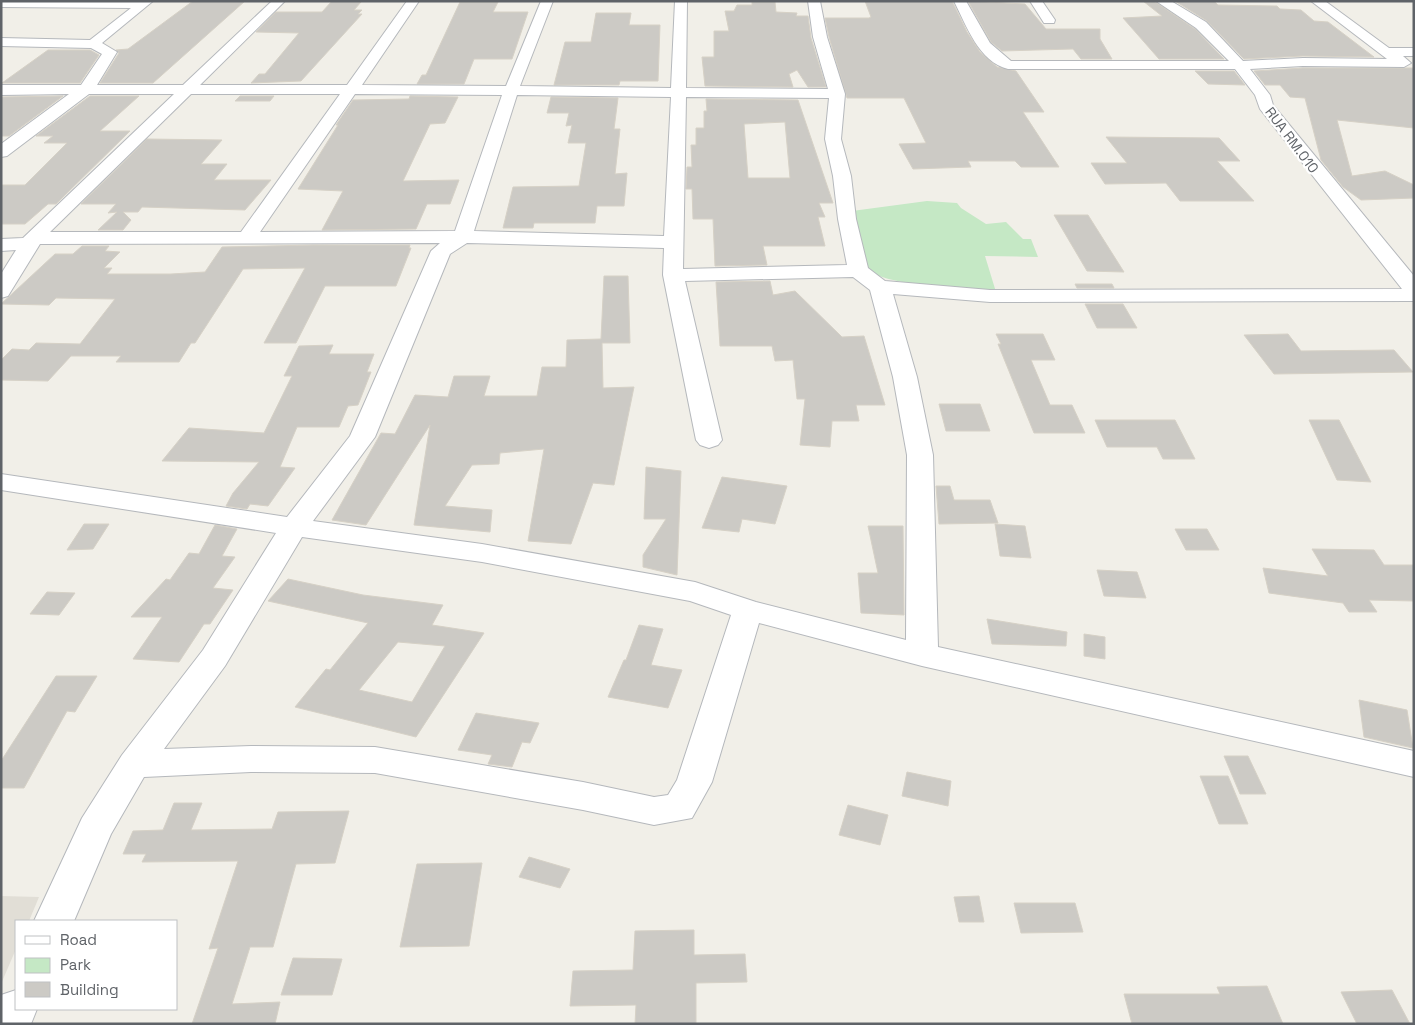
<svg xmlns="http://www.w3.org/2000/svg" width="1415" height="1025" viewBox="0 0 1415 1025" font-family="'Space Grotesk',sans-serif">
  <rect width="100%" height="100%" fill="#f1efe8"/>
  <path fill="#e1ded6" d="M1,896l38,1 -10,24h-13v28l-15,35z"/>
  <path fill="#c5e8c5" d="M927,201l30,2 4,5 25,16 20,-2 17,17h8l7,18 -53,-1 11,36c-25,-2 -117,-6 -131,-25 -5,-6 -11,-46 -13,-56z"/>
  <path fill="#cccac5" stroke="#d6d1c6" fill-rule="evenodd" d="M193,1h52l-92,82h-53l19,-30 -3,-3 12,-1z
    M332,1l29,1 -7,8h8l-4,4h4l-61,67 -50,2 8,-9h6l34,-41 -43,-1 20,-20h46z
    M865,1h87l15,31 13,20 17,15 19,4 28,41h-21l36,55h-38l-6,-6h-47l3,6 -58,2 -14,-25 27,-1 -22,-45h-57l-18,-61 -4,-19h44l2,-1z
    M968,1l57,3 21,25h54v10l12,20h-31l-8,-10 -71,2 -11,-9z
    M1143,1h11l41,28 29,30h-65l-36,-41 39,-2z
    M1175,1h39l4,4 59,1 3,3 21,1 13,11 14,1 46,35 -71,-1 -59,3 -37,-38z
    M460,2h38l-5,10h35l-16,47h-38l-10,25h-47l5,-9h4z
    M752,2h23l1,10 21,1 -1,3h12l3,22 15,49h-18l-11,-17 -8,4 4,13 -88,-1 -3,-29h12v-26h15l-4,-20h9l3,-6h15z
    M596,13h35l-2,12h31l-2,56h-38l-1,4h-65l11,-43h26z
    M48,50h42l9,5 -19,28h-78z
    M1303,68h111v60l-77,-8 15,56 33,-5 29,14v13l-53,2 -18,-13 -22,-27 -16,-62 -15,-1 -10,-12h-15l-11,-14z
    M1195,71h39l11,14 -37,-1z
    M63,96l-54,40h-8v-39z
    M90,96h49l-39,35h30l-74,73h-8l-23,20h-24v-39h24l42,-42h-23l9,-7h-17z
    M240,96h34l-4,5h-35z
    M410,96l48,1 -13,26 -15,1 -27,57 56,-1 -9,24h-23l-11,25 -94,1 21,-39 -45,-2 40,-64h-2l17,-25 56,-1z
    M551,97l67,1 -4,31h6l-5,45 12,-1 -3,33h-27l-2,17h-61l-1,5h-30l10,-41 66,-1 7,-43h-18l4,-18 -6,1 3,-13h-22z
    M706,99l92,1 35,103h-14l6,14h-7l7,29h-62l4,19 -52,1 -2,-47h-20l-1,-30h-6l1,-22h5l-1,-22h5v-17h8v-17h3zM785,122l5,56h-42l-4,-54z
    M1106,137l113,1 21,23h-23l37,40h-74l-14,-18 -61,1 -14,-21h36z
    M147,139l75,1 -21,24h26l-13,16h57l-26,30 -103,-3 -4,5h-15l8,8 -8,10h-25l19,-18 -9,1 8,-9h-35z
    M1054,215h34l36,57 -37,-1z
    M314,245h96l-1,3h2l-15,38h-71l-29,57h-32l41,-75 -62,1 -48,74h-4l-12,19h-63l5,-6h-50l-23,25 -47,-1v-20l11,-11 17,1 7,-7 44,1 35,-45 -59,-1 -7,7 -48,-1 54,-50h18l9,-8h27l-4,5 15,1 -16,16h8l-5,6h64l34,-2 17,-25z
    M604,276h24l2,67h-28l1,45 31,-1 -20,98 -21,-2 -22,61 -43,-3 16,-92 -44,4 -1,11 -27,1 -27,41 47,4 -2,22 -76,-7 16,-100 -64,100 -34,-5 49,-87 14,1 20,-39 33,2 6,-21h36l-6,20h53l5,-29h24l1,-27 34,-1z
    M770,281l3,14 22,-4 47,46 22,-1 21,69h-29l3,16h-27l-2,26 -30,-2 5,-46h-8l-4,-39 -18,1 -3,-15h-52l-4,-64z
    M1075,284h37l2,4h-37z
    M1085,304h38l14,24h-40z
    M996,334h47l12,26h-24l19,45h22l13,28h-51l-36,-89h3z
    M1288,334l13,17 93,-1 19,22 -139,2 -30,-39z
    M333,345l-4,9h45l-7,18h4l-13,33 -10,1 -9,21h-42l-17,40 15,1 -27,38 -18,-2 -3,5 -21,-3 7,-13 26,-31 -97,-1 27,-33 75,5 28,-57h-8l15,-30z
    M939,404h41l10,27h-44z
    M1095,420h80l20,39h-32l-6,-12h-50z
    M1309,420h30l32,62 -34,-2z
    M646,467l35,4 -4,104 -34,-8v-12l23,-36h-22z
    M722,477l65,9 -12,38 -33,-5 -3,13 -37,-4z
    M936,486h14l4,14h36l8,23 -59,1z
    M84,524h25l-16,25 -26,1z
    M995,524l30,2 6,32 -31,-2z
    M215,525l22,4 -15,27 13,1 -22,31 20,2 -23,34h-6l-25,38 -46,-3 29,-42h-31l35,-38 4,1 19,-27 10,1z
    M868,526h35l1,89 -43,-2 -3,-40h20z
    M1175,529h32l12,21h-33z
    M1312,549l62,1 10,15h30v36l-45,-1 8,12h-28l-6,-9 -74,-10 -6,-25 65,8z
    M1097,570l40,2 9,26 -42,-2z
    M288,579l75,16 80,10 -11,20 52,8 -68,104 -121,-30 31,-38 4,1 38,-47 -100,-22zM398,642l47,4 -33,56 -53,-12z
    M47,592l28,1 -16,22 -29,-1z
    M987,619l80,13 -1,14 -74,-2z
    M639,625l24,4 -12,36 31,5 -14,38 -60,-11 16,-37h2z
    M1084,634l21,3v22l-21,-3z
    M56,676h41l-22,36 -8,-1 -43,77h-23v-27z
    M1359,700l48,10 6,38 -49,-11z
    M476,713l63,10 -9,20 -8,-1 -10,25 -24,-3 4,-9 -34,-5z
    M1224,756h24l18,38h-26z
    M907,772l44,9 -3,25 -46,-10z
    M1200,776h28l20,48h-29z
    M174,803h28l-11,27 81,-1 6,-17 71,-1 -14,52 -39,1 -23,83h-23l-18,57 48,-2 -5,22h-83l26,-76 -9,1 29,-88 -96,1 4,-8h-23l10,-23 30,-1z
    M848,805l40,10 -8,30 -41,-10z
    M529,857l41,12 -10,19 -41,-11z
    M482,863l-13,83 -69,1 17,-83z
    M979,896l5,26h-25l-5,-25z
    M1014,903h61l8,29 -62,1z
    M694,930v25l51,-1 2,28 -51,1v41h-61l1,-19 -66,1 3,-35 60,-1 2,-39z
    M293,958l49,1 -10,36h-51z
    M1267,986l16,38h-151l-8,-30h96l-3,-7z
    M1392,990l18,34h-53l-16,-32z"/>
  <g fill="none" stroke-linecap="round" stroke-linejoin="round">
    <defs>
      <path id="street" d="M1,1h152l-51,42 15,9 -20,33h86l89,-84h13l-85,84h147l60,-84h12l-57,84 144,1 35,-85h12l-33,85 151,2 4,-87h12l-1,87 142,1 -15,-52 -5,-36h12l7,36 18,57 -4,45 10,37 5,43 12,49 17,13 105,9 412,-1 -142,-180 -5,-14 -20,-26h-227c-29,-7 -42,-44 -54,-68h12l24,42 21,18h218l-33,-33 -40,-27h15l35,21 37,39 60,-3 84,1 -76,-58h14l64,47h25v8h-11l8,7 -7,4 -101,-1 -53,3 20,26 3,10 141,171v25l-424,1 -97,-8 24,83 16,78 5,192 476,104v26l-492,-111 -163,-43 -47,159 -20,36 -38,7 -71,-15 -208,-37 -124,-1 -107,5 -33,57 -37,87h-40l48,-103 40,-63 81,-105 73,-117 -275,-43v-16l286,43 63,-81 81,-185 9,-8 -400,1 -32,52 -7,2v-24l15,-24 -15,1v-12l22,-1 151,-144h-85l-82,62 -6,1v-13l68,-50 -68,1v-10h80l21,-31 -11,-6 -90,-2v-8l89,2 41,-32 -130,-1zM191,94h149l-99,138h-191zM355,94l147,1 -47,136 -195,1zM517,95l154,2 -7,139 -190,-5zM686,97l143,1 -4,41 8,37 5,43 9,46 -164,4zM467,243l197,5 -1,27 33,165 4,5 9,3 9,-3 4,-5 -37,-159 168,-4 17,13 23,87 14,78 -1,185 -150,-38 -61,-20 -213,-38 -169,-23 62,-84 75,-183zM302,537l180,25 208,39 41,14 -54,165 -9,15 -14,2 -71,-15 -208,-35 -124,-1 -87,3 61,-83z
        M1030,1h12l13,19 -1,3h-10z
        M16,990v19h21l-6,15h-30v-29z"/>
    </defs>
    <use href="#street" stroke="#b5b8bc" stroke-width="2"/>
    <use href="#street" fill="#fff" fill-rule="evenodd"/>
  </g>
  <g text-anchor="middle" stroke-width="4.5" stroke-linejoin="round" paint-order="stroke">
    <g font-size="14" fill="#5f6368" stroke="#fff">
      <text transform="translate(1292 140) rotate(53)" y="5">RUA RM.010</text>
    </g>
  </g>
  <rect width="1415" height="1025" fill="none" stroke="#5f6368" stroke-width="5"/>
  <rect x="15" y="920" width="162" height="90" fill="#ffffff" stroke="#bfc1c3"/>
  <rect x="25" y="936" width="25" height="8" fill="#ffffff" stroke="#bfc1c3"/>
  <text x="60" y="945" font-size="15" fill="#5f6368">Road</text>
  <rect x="25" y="958" width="25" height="15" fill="#c5e8c5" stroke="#bfc1c3"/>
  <text x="60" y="970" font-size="15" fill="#5f6368">Park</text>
  <rect x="25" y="982" width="25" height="15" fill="#cccac5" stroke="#bfc1c3"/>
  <text x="60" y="995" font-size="15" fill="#5f6368">Building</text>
</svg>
